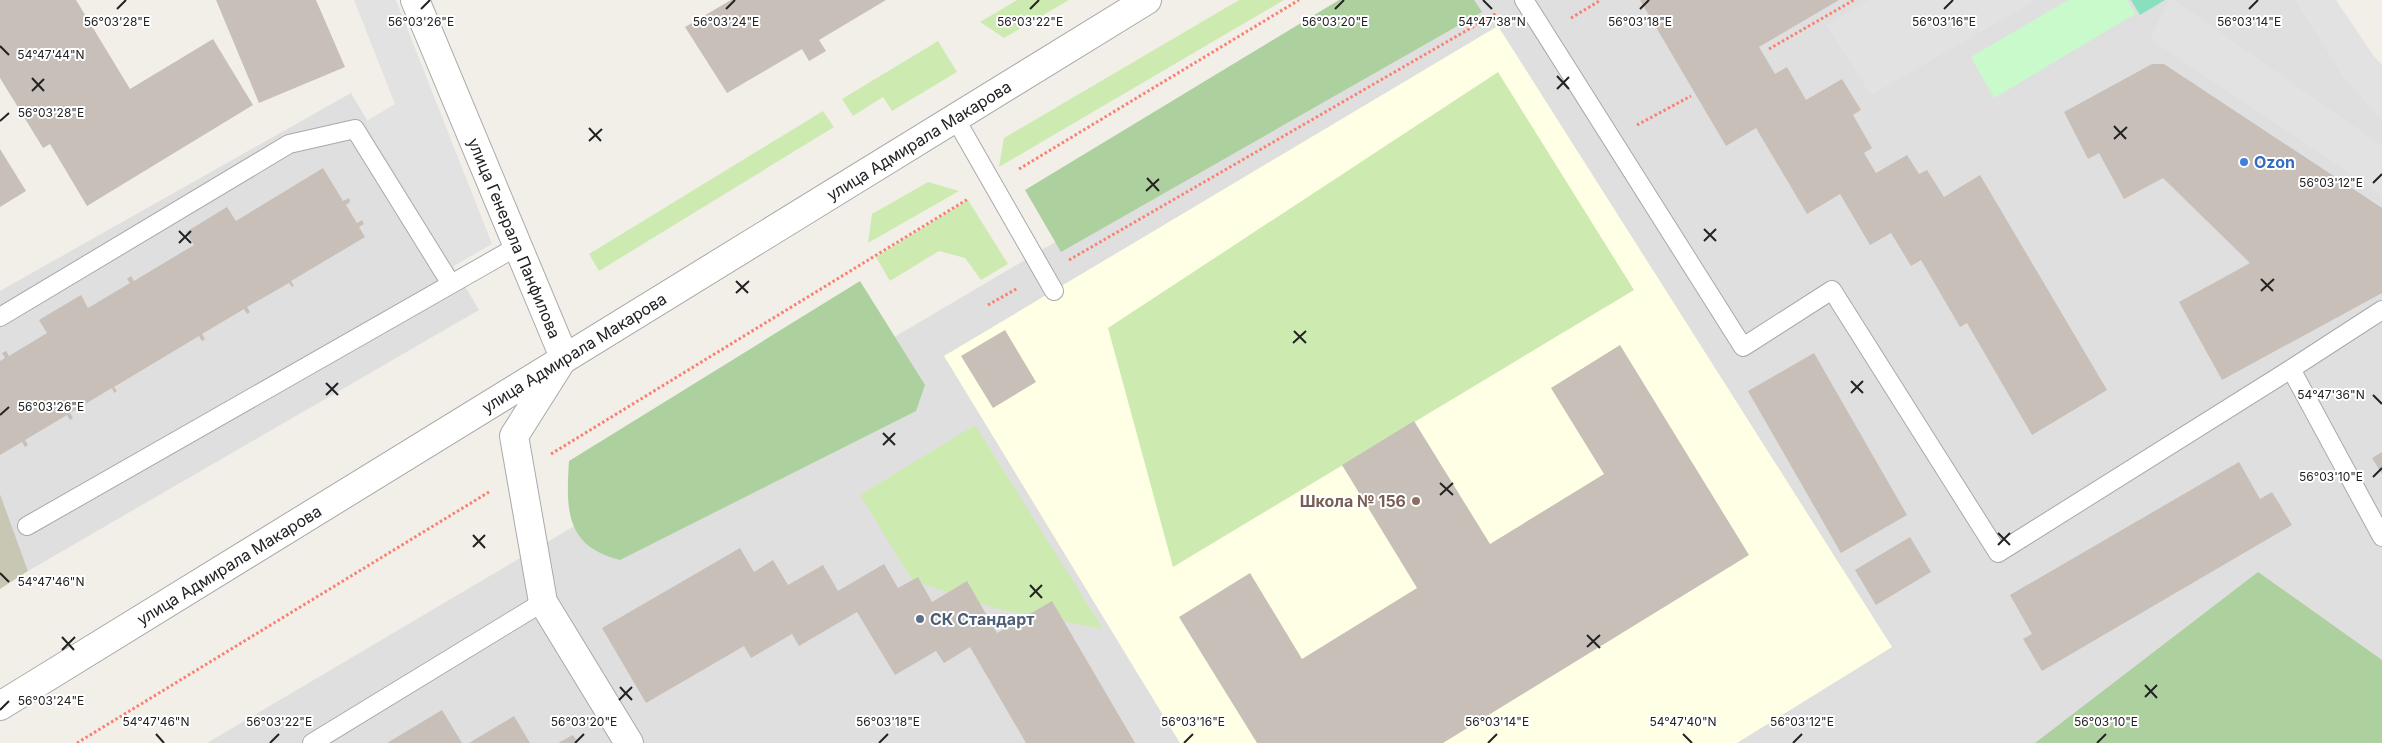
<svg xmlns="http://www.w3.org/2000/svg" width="2382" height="743" viewBox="0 0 2382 743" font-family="Inter,sans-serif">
  <rect width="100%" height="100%" fill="#f2efe9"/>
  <path fill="#e0dfdf" d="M1465,0h864l53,76v667h-2175z
    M351,93l128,217 -451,261 -28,-77v-203z"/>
  <path fill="#ffffe5" d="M1498,26l394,621 -155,96h-557l-236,-387z"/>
  <path fill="#c7c7b4" d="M0,494l28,77 -28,18z"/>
  <path fill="#cdebb0" d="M1017,0h52l-65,38 -24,-16z
    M1239,0h45l-285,167 5,-29z
    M938,41l19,31 -65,39 -9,-14 -30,19 -11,-17z
    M1498,72l136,218 -461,277 -65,-239z
    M823,111l11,16 -235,144 -10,-17z
    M928,182l31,9 -91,52 4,-29z
    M968,200l40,64 -27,16 -16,-22 -26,-7 -49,30 -14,-24z
    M975,425l128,204 -105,-20 -86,-29 -52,-85z"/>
  <path fill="#add19e" d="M1339,0h135l8,12 -421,240 -36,-62z
    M860,281l65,104 -9,26 -296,149c-55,-14 -54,-50 -51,-99z
    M2258,572l124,88v83h-347z"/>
  <path fill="#c8facc" d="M2068,0h59l8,14 -141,84 -23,-41z"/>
  <path fill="#88e0be" d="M2131,0h34l-25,15z"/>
  <path fill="#e2e2e2" d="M354,0h42l96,244 -40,23 -87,-145 30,-18z
    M1869,0h167l-165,95 -45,-70z
    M2169,0h5l208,146v49l-232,-156z
    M2295,0h41l37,55 9,10v55l-38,-42z"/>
  <path fill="#c7bfb8" d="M0,0h76l54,89 83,-50 40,66 -166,101 -37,-62 -7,4 -43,-70z
    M216,0h100l29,67 -86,36z
    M731,0h155l-67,40 7,11 -17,10 -7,-12 -75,44 -42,-66z
    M1640,0h199l-80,47 16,27 12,-7 19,33 36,-21 19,31 -8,5 19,33 -8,5 12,20 31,-18 12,19 8,-4 17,27 36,-22 127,215 -75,45 -65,-112 -7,4 -39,-67 -10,6 -20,-33 -21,12 -30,-51 -33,20 -51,-86 -30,18z
    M2152,64h12l218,144v85l-160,87 -43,-78 71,-39 -87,-85 -39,21 -25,-46 -11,6 -24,-47z
    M0,149l26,42 -26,16z
    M323,168l20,33 6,-3 1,4 -4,3 11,18 5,-3 2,4 -5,3 6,10 -74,44 3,5 -2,1 -3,-4 -42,24 3,5 -3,2 -3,-5 -42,25 3,5 -3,2 -3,-5 -85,51 3,4 -3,2 -2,-5 -42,25 3,5 -3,2 -3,-5 -42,25 3,5 -3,2 -3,-5 -22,13v-94l5,-3 -3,-5 4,-2 3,5 38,-23 -8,-13 42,-25 7,13 42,-25 -3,-4 4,-3 3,5 60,-36 -8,-13 41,-25 9,14z
    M1005,330l31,52 -43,26 -32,-52z
    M1620,345l129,210 -306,188h-186l-78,-126 71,-44 52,86 115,-71 -75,-123 72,-44 76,123 114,-70 -53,-86z
    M1814,353l93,162 -66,38 -93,-162z
    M2382,452v22l-10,-16z
    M2239,462l21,37 12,-7 20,33 -250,146 -19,-32 9,-5 -22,-39z
    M1910,537l21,35 -55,33 -21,-35z
    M740,548l14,24 19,-12 15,25 35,-20 15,26 46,-27 14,24 20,-11 14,25 35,-21 30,52 55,-32 83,142h-109l-56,-96 -26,16 -8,-12 -41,24 -38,-63 -58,34 -7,-12 -41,24 -7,-12 -98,57 -44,-75z
    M442,710l20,33h-75z
    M514,716l16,27h-61z
    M573,735l5,8h-20z"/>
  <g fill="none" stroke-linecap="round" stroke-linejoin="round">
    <defs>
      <path id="lane" d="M1524,0l219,347 89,-57 166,263 293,-184
        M955,118l99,173
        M2382,310l-91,59 91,168
        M0,317l289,-173 66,-15 96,155
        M27,526l491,-280
        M312,743l231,-141"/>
      <g id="street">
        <path id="s1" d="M415,0l149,357 -50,79 29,166 86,141"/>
        <path id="s2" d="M0,706l1147,-706"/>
      </g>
    </defs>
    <use href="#lane" stroke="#a9a9a9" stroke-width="20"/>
    <use href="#street" stroke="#a9a9a9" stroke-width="30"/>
    <path stroke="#fa8072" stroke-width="3" stroke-dasharray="2.5 2.5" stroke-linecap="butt" d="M1571,18l30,-18
      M1769,49l85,-49
      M1637,125l54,-29
      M1019,169l280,-169
      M1069,260l428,-247
      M988,305l30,-17
      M551,454l417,-255
      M77,743l412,-251"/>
    <use href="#lane" stroke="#fff" stroke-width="18"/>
    <use href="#street" stroke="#fff" stroke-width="28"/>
  </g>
  <path fill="none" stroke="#222" stroke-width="2" d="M1483,0l9,9M117,9l9,-9M421,9l9,-9M726,9l9,-9M1030,9l9,-9M1335,9l9,-9M1640,9l9,-9M1944,9l9,-9M2249,9l9,-9M0,46l9,9M1557,76l12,13M32,78l12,13M1557,89l12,-12M32,91l12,-12M0,121l9,-8M2114,126l12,13M589,128l12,13M2114,139l13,-12M589,141l13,-12M1147,178l12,13M2373,183l9,-9M1146,191l13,-12M1704,229l12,12M179,231l12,12M1704,241l12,-12M179,243l12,-12M2261,279l12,12M736,281l12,12M2261,291l13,-12M736,293l13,-12M1294,331l12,12M1293,343l13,-12M1851,381l12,12M326,383l12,12M1851,393l12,-12M326,395l12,-12M2373,395l9,9M0,415l9,-8M883,433l12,12M883,445l12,-12M2373,477l9,-9M1440,483l13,12M1440,495l13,-12M1998,533l12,12M473,535l12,13M1998,545l12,-12M473,547l12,-12M0,573l9,9M1030,585l12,13M1030,597l12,-12M1587,635l13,13M62,637l12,13M1587,647l13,-12M62,650l13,-13M2145,685l12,13M620,687l12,13M2145,697l12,-12M619,700l13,-13M0,710l9,-9M156,734l8,9M1683,734l9,9M270,743l9,-9M575,743l9,-9M879,743l9,-9M1184,743l9,-9M1488,743l9,-9M1793,743l9,-9M2097,743l9,-9"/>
  <circle fill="#3f7fe0" stroke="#fff" stroke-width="2" cx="2244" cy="162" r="5"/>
  <circle fill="#8d6e63" stroke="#fff" stroke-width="2" cx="1416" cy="501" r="5"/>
  <circle fill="#5c6f8a" stroke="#fff" stroke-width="2" cx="920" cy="619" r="5"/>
  <g text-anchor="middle" stroke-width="4" stroke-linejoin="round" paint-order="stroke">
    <g font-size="16" fill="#222" stroke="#fff">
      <text dy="6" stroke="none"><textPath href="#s2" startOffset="1079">улица Адмирала Макарова</textPath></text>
      <text dy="6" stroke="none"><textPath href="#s1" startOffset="258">улица Генерала Панфилова</textPath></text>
      <text dy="6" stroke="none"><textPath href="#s2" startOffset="674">улица Адмирала Макарова</textPath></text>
      <text dy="6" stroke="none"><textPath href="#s2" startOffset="269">улица Адмирала Макарова</textPath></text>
    </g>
    <g font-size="16" font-weight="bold" fill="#366cbe" stroke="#fff" text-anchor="start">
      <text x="2254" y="168">Ozon</text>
    </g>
    <g font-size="16" font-weight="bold" fill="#785e54" stroke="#fff" text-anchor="end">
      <text x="1406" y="507">Школа № 156</text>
    </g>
    <g font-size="16" font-weight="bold" fill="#4e5e75" stroke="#fff" text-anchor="start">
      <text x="930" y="625">СК Стандарт</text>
    </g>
  </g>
  <g font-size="12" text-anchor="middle" fill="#222" stroke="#fff" stroke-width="4" stroke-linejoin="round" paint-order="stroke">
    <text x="117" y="26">56°03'28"E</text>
    <text x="421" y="26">56°03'26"E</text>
    <text x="726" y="26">56°03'24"E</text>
    <text x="1030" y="26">56°03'22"E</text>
    <text x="1335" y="26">56°03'20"E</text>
    <text x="1640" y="26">56°03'18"E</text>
    <text x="1944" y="26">56°03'16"E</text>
    <text x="2249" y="26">56°03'14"E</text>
    <text x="1492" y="26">54°47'38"N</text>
    <text x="51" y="59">54°47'44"N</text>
    <text x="51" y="117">56°03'28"E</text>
    <text x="2331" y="187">56°03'12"E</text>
    <text x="2331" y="399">54°47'36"N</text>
    <text x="51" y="411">56°03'26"E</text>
    <text x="2331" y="481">56°03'10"E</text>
    <text x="51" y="586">54°47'46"N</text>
    <text x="51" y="705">56°03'24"E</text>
    <text x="156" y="726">54°47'46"N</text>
    <text x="1683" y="726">54°47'40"N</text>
    <text x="279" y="726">56°03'22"E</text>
    <text x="584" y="726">56°03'20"E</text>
    <text x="888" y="726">56°03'18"E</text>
    <text x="1193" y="726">56°03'16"E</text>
    <text x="1497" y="726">56°03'14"E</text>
    <text x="1802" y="726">56°03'12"E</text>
    <text x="2106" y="726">56°03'10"E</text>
  </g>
</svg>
